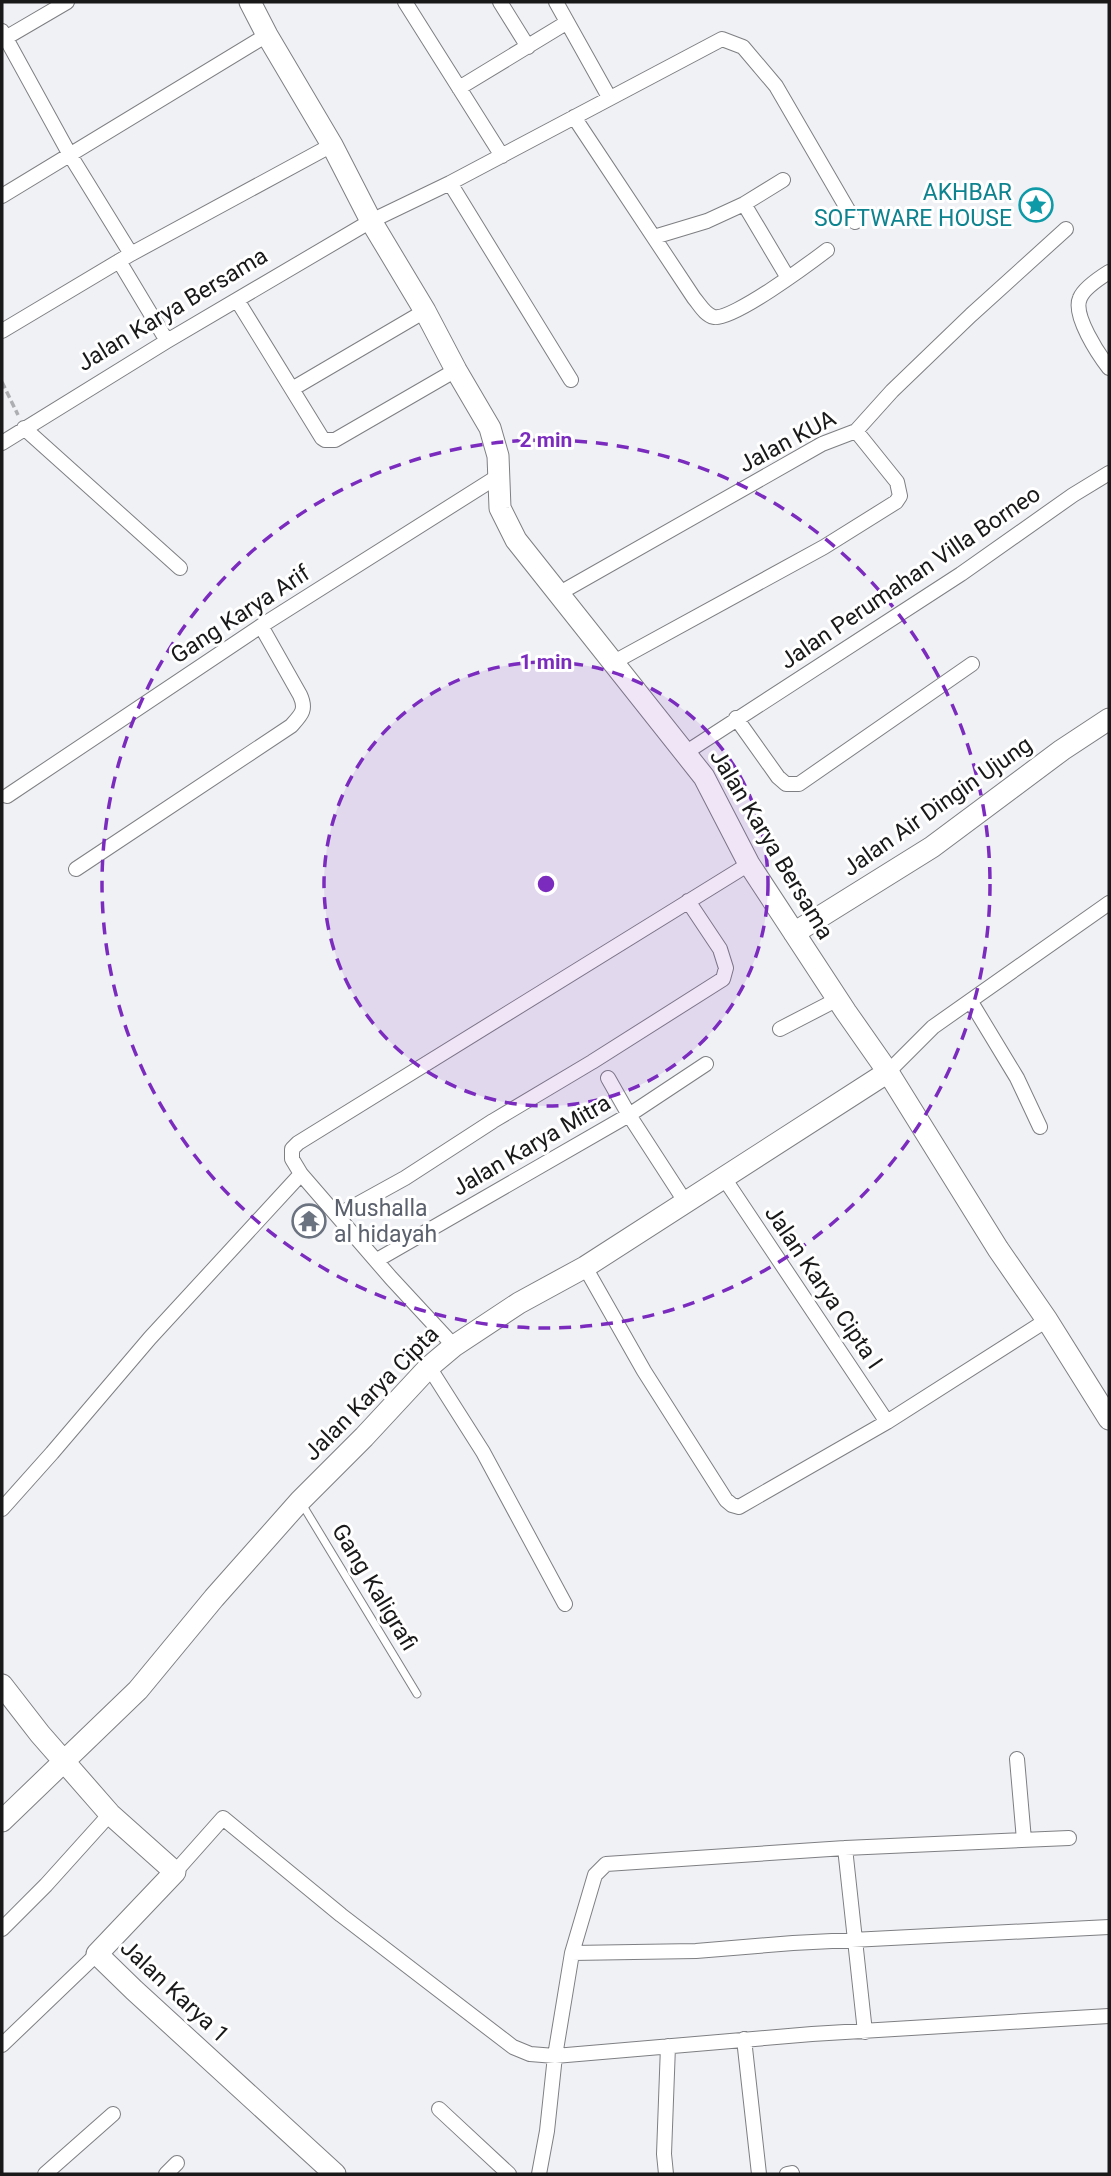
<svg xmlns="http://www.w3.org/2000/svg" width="1111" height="2176" viewBox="0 0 1111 2176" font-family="Roboto,sans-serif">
  <rect width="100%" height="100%" fill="#f0f1f5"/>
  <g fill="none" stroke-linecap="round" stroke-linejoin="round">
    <defs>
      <path id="lane" d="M302,1504l115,190"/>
      <path id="street" d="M405,2l97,154
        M500,2l28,45
        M556,2l53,95
        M2,31l68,124 61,99
        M2,40l65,-38
        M459,88l107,-65
        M574,117l120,181c6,7 11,17 20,19 18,4 96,-54 113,-67
        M450,183l121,197
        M2,196l265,-161
        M744,204l44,74
        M654,237l53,-16 37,-17 39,-24
        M119,261l48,80
        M1109,272c-8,5 -25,16 -29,26 -8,17 19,57 29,70
        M237,300l85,138 3,2h10l121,-70
        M2,331l129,-77 201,-109
        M292,389l133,-78
        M24,428l156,140
        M2,443l165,-102 204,-120 79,-38 272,-144 21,8 33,39 79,136
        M558,594l264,-150 34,-13 36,-40 79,-76 95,-86
        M614,662l210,-115 72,-45 4,-6 -3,-14 -41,-51
        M736,718l42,59 8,7h13l173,-120
        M685,753l276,-179 112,-79 36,-22
        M7,796l254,-170 239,-151
        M76,869l215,-143c10,-11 16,-16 9,-31l-39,-69
        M971,1002l46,76 23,49
        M780,1029l58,-30
        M888,1072l45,-45 176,-124
        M608,1078l21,37 57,88
        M724,1178l163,244
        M338,1215l67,-37 88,-57 99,-59 131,-83 3,-11 -6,-19 -32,-48
        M377,1260l252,-145 77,-51
        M585,1267l59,104 82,129 6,5 7,2 148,-85 160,-102
        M454,1346l-63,-68 -90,-104 -9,-15v-10l6,-6 451,-279
        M429,1367l54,85 82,152
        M2,1509l50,-56 98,-115 151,-164
        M1017,1759l7,81
        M845,1848l20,184
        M175,1872l48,-54 118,97 172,132 17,7 25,2 257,-22 297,-18
        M2,1929l44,-44 64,-71
        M572,1953l124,-2 97,-8 316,-16
        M744,2039l15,135
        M2,2045l95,-91
        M439,2109l70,65
        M45,2174l68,-60
        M166,2174l11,-11
        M539,2174l8,-43 8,-75 17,-103 23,-78 11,-11 239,-16 224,-10
        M666,2174l-2,-20 4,-108
        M787,2174l5,-1"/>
      <path id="secondary" d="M250,2l17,33 65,110 39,76 54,90 31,59 34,58 8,28 2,52 16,32 188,237 45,87 97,148 42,60 110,177 49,71 62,99
        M794,933l138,-86 130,-97 47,-31
        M2,1685l38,49 70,80 65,58 -78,82 37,36 201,184
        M2,1821l136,-131 76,-92 86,-97 64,-64 65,-70 25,-21 65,-43 66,-36 303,-195"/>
    </defs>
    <use href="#lane" stroke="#7e7f82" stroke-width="9"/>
    <use href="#street" stroke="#7e7f82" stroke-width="16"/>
    <use href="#secondary" stroke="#7e7f82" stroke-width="23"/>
    <path stroke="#adaeb1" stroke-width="3.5" stroke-dasharray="7 3.5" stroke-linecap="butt" d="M2,382l16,33"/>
    <use href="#lane" stroke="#fff" stroke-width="7"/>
    <use href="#street" stroke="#fff" stroke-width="14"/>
    <use href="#secondary" stroke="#fff" stroke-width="21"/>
  </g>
  <circle cx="546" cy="884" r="222" fill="#7b2cbf" fill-opacity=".12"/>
  <g fill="none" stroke="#7b2cbf" stroke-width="3.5" stroke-dasharray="12 9">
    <circle cx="546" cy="884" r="222"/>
    <circle cx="546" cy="884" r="444"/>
  </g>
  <defs>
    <symbol id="sight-ring" viewBox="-11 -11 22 22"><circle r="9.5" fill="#fff" stroke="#0f9aa8" stroke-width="1.5"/><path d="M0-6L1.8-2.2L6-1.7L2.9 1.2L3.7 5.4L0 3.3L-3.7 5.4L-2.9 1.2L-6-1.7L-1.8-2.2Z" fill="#0f9aa8"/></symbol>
    <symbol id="temple-ring" viewBox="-11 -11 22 22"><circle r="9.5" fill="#fff" stroke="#6b7280" stroke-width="1.5"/><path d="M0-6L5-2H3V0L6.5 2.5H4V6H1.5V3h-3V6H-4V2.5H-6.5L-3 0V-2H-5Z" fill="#6b7280"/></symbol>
  </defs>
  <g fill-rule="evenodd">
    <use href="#sight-ring" x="1017" y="186" width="38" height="38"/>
    <use href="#temple-ring" x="290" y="1202" width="38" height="38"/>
  </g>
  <g text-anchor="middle" stroke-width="6" stroke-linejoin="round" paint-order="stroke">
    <g font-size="23" fill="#0d838f" stroke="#fff" text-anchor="end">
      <text x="1012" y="200">AKHBAR<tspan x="1012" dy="26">SOFTWARE HOUSE</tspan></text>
    </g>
    <g font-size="23" fill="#19191a" stroke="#fff">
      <text transform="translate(172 309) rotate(-31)" y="8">Jalan Karya Bersama</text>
      <text transform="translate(787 441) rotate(-28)" y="8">Jalan KUA</text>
      <text transform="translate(910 577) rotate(-34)" y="8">Jalan Perumahan Villa Borneo</text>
      <text transform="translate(240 614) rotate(-33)" y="8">Gang Karya Arif</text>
      <text transform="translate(937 806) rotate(-35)" y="8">Jalan Air Dingin Ujung</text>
      <text transform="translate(772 844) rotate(59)" y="8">Jalan Karya Bersama</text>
      <text transform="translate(531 1145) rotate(-30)" y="8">Jalan Karya Mitra</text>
      <text transform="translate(824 1287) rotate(56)" y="8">Jalan Karya Cipta I</text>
      <text transform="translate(371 1393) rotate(-45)" y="8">Jalan Karya Cipta</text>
      <text transform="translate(375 1587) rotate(59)" y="8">Gang Kaligrafi</text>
      <text transform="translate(175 1991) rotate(43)" y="8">Jalan Karya 1</text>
    </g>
    <g font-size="23" fill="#5b616d" stroke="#fff" text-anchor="start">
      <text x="334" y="1216">Mushalla<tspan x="334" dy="26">al hidayah</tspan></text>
    </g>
  </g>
  <circle cx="546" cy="884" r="10" fill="#7b2cbf" stroke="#fff" stroke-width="3.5"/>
  <g font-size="21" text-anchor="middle" font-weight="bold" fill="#7b2cbf" stroke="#fff" stroke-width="6" stroke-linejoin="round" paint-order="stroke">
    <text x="546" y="447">2 min</text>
    <text x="546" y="669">1 min</text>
  </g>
  <rect width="1111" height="2176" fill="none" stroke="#19191a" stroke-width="7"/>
</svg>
